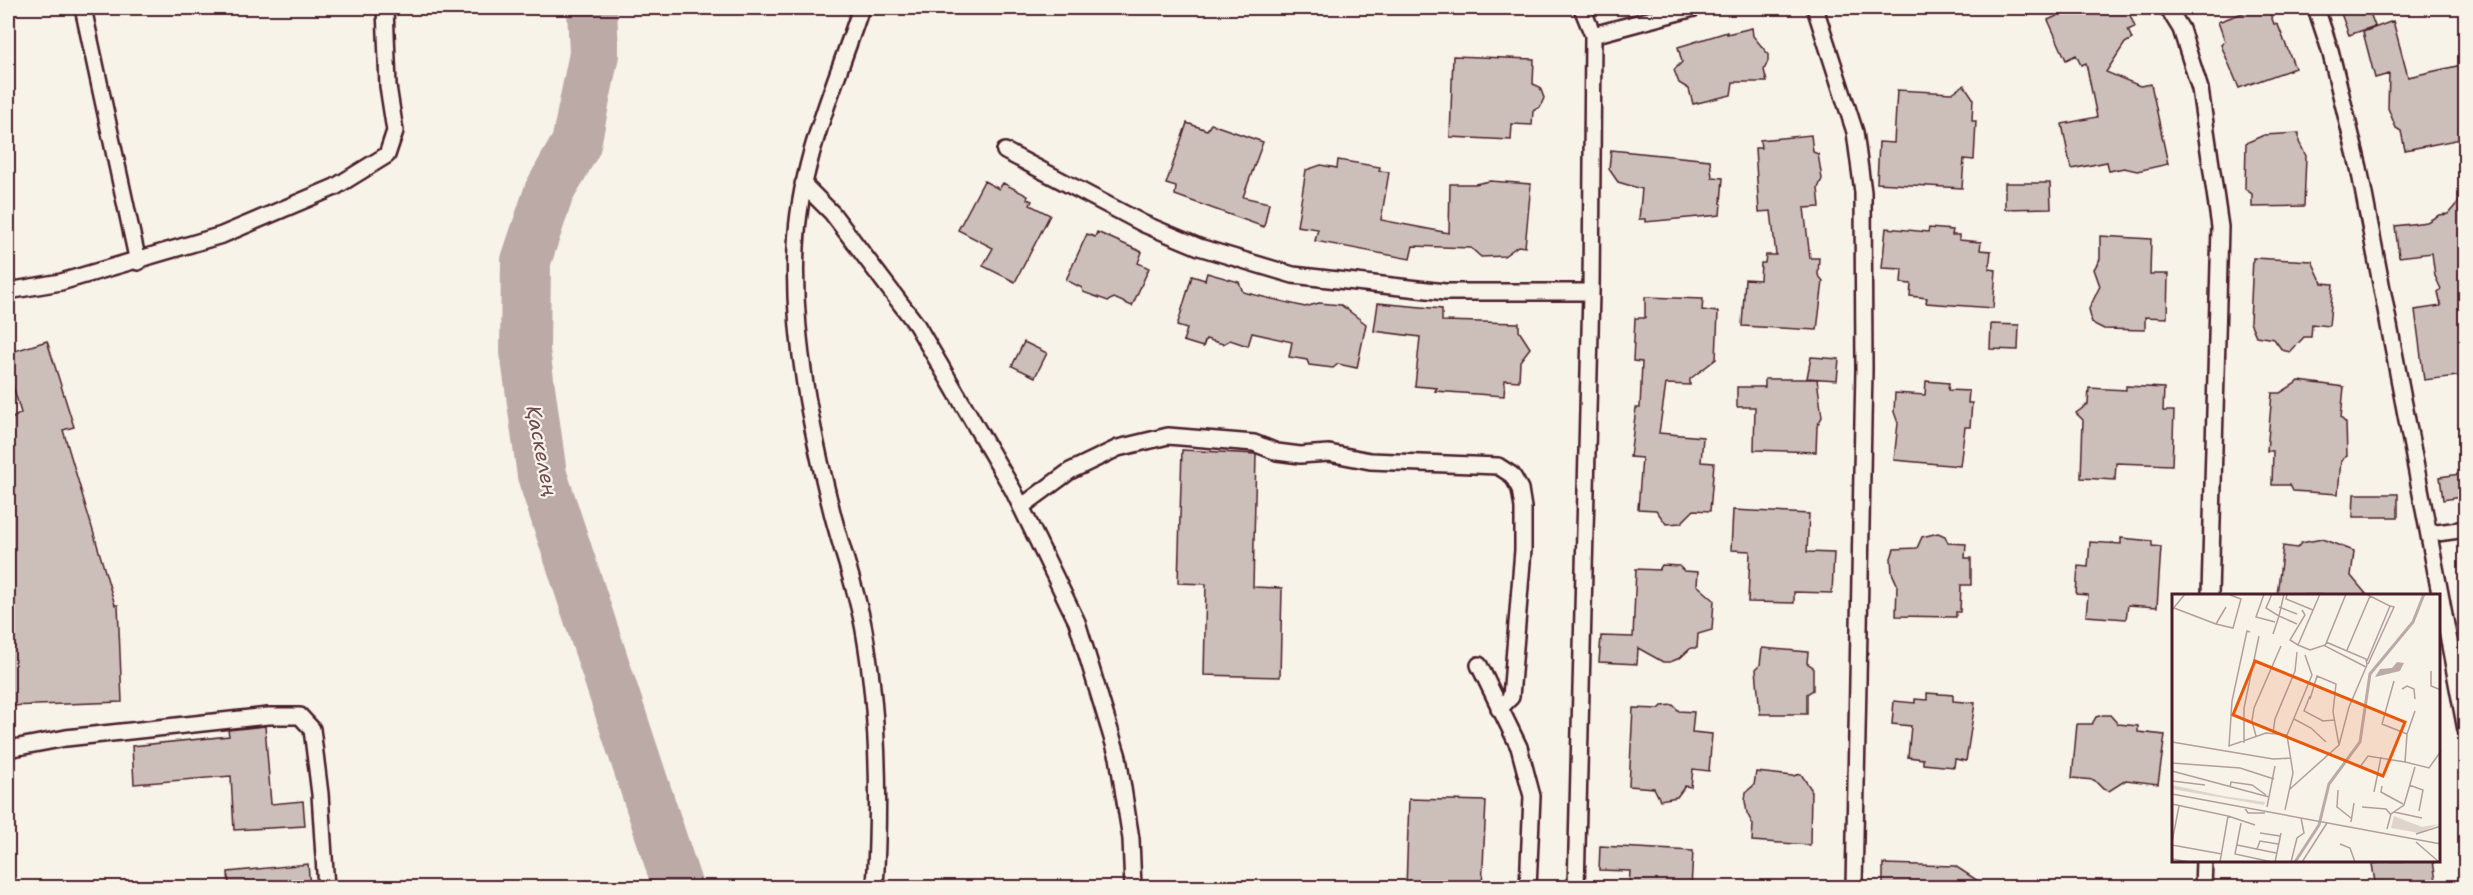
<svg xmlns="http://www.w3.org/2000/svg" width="2473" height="895" viewBox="0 0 2473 895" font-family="'Shantell Sans',sans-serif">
  <rect width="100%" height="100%" fill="#f7f3e8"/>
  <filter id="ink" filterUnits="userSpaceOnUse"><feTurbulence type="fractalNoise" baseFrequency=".0167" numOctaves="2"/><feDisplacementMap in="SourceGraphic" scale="12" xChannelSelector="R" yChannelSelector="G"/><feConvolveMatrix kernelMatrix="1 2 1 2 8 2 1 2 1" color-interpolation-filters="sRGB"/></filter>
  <g filter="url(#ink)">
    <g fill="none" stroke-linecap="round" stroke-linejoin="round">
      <path stroke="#bcaaa7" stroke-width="50" d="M592,8l2,46 -18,90 -27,48 -23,69 -1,90 17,124 136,413"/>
    </g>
    <path fill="#ccbfb9" stroke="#4a1f2b" stroke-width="1.5" d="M2053,8h74l8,19 -7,3 4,9 -7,4 -19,29 34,14 11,-2 17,80 -31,7 -13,-3 -15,3 -2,-9 -36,7 -9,-45 35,-7 -11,-54 -5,2 -5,-10 -10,5 -18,-40 9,-4z
      M2256,8h12l6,16 4,1 17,43 -56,20 -18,-43 4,-4 -7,-19z
      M2339,8h29l7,18 -26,9z
      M2393,21l15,56 58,-13v74l-61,12 -4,-19 -5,-3 -8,-20 1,-34 -14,4 -12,-46z
      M1752,28l1,8 15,18v7l-4,9 3,12h-34l-2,13 -38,9 -4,-15 -10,-6 -5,-13 8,-8 -4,-15 49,-15v2z
      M1453,56l81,3 -1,25 7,3 4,11 -4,9 -7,4 -1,14 -20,-1 -1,16 -61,-3z
      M1964,85l9,13 -1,23h4l-2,39 -10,-1 -2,29 -85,-5 2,-41 15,1 3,-53 55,3z
      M1187,123l20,7 4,-6 52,18 -20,55 26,6 -5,24 -89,-32 1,-8 -10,-3z
      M2299,133v9l7,14 -2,50 -52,1v-13l-7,-5 1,-46 18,-8z
      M1811,135l2,17 5,2 4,25 -4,9 2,19 -16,1 6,50h9l-1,17 5,6 -6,49 -75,-4 3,-47 15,1 1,-17h4l1,-8h10l-5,-44 -12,1 -4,-64h6l-1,-8z
      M1611,150l99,10 2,17 11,1 -3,37 -75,7v-3h-6l3,-30 -24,-7 -9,-13z
      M1338,160l42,7 -1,4 10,1 -8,48 68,13 1,-49h25l15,-3 41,3 -6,63 -7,-1 -14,10 -23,1 -10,-9 -58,-2 -3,13 -95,-18 3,-12 -21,-3 9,-56 15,-5 16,3z
      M984,181l15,8 4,-6 25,13 -1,3 5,2 -2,4 20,10 -35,67 -32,-16 10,-18 -35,-18z
      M2005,183h45l1,25 -46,1z
      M2466,193v182l-42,5 -9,-70 26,-4 -3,-14 3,-3 -6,-13 -3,-23 -33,4 -4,-31 32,-4 12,-7 9,-1z
      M1886,228l42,4 1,-4 24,2 -1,5h7v5l22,2 -1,8 11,1 -2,18 7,1 -3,38 -67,-5 1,-5 -17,-2 1,-12 -10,-1 1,-14 -20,-1z
      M1097,232l45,20 -4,11 11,5 -17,38 -18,-8 -6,3 -25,-9 -1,-4 -16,-8 21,-46 8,3z
      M2100,236l51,3 -1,35h18l-1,44 -22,-1v13l-41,-1 -12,-6 -3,-14 11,-23 -6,-17 6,-10z
      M2253,258l59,3 10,22 11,1 -4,42 -17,-2 -1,13h-7l-14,15 -8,-2 -8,-11 -18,-3 -6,-14z
      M1207,273l32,9 4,10 62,15 14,-4 22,2 25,19 -9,44 -19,-4 -5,4 -24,-3 -2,-5 -18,-3 3,-15 -40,-9 -4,13 -18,-6 -7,4 -17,-5 -3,8 -20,-6 4,-12 -10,-3 15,-50 13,4z
      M1645,297l58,2 -1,11 16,2 -2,47 -26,20v6l-24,-1 -7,49 44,4 -2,25 13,1 -4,48 -16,-1 -13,13 -15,1 -10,-14 -18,-1 4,-51 -12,-1 6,-49h4l2,-46 -9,-1 2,-43h10z
      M1378,303l64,6v12l77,2v8l11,17 -10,13 -1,20 -14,-1 -1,16 -69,-5 2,-3 -22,-2 5,-49 -46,-6z
      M1991,324l28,1 -1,25 -28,-1z
      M47,341l27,86 -11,3 52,175h3l4,97 -114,4v-285l13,-8 -13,-44v-16z
      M1024,342l23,11 -12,24 -23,-11z
      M1811,357l28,2 -2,21 -30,-2z
      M1765,379h52l5,38 -5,9 -1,26 -62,-2 1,-43h-18v-20h28z
      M1926,381l23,2 -1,7 21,1 -1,12h4l-2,24h-5l-5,39 -66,-6 4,-37 -4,-11 1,-19 30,2z
      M2299,381l45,6 -3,31 5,5 1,33 -6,4 -3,34 -45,-3 -3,-6h-18l1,-34h-6l5,-58h8z
      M2126,386l38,2 -1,23h11l-2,54 -56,-2 -1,17 -34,-2 2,-58 -7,-7 12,-9 1,-16 37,2z
      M1182,450l74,4 -3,133 29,1 -2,89 -76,-2 2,-91 -28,-1z
      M2466,473v23l-23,4 -3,-23z
      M2354,494h44v23h-45z
      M1733,510l76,4 -2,38 27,1 -2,40 -38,-1v11l-46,-1 2,-51 -19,-1z
      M1938,533l7,3 3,7 18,1 -1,14h6v27h-10l-1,27h-4v5l-60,-1 1,-32 -5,-11 -1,-15 3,-9 23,-1 5,-11z
      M2121,538l31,3v5l9,1 -4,60 -29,-2 -2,14 -40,-3 2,-21 -12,-1 2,-28 10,1 2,-25 31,2z
      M2322,539l32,12 -3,25 16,19h-90l6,-49 14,2 4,-5z
      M1662,565l17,1 5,5 14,1 -1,13 17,15 -2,30 -14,4 -1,14h-6l-11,10 -10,4h-7l-25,-14 -1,16 -38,-2 2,-26 32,1 3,-68 23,1z
      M1762,648l46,4 -1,11 6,4v23l-6,4v20h-47l-4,-45 4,-4z
      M1927,693l26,2v6l22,2 -9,58 -11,-2 -1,8 -31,-3v-5l-15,-2 3,-31 -19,-2 2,-23 21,2v-4l12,1z
      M1673,705l6,6 15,1 -2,20 20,2 -3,37 -16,-2 -2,18 -6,-1 -8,11 -17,3 -6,-12 -25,-2 4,-78 26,1 3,-3z
      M2103,715h7l8,9 20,2v6l27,3 -7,49 -32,-4 -17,11 -6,-2 -9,-9 -22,-2 5,-54h15l4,-7z
      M265,726l6,78 32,-3 2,25 -71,4 -3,-54 -97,8 -2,-38 97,-10 -1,-6z
      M1756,772l37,4 8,-2 10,15 -1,56 -58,-4 1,-16 -6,-12 -2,-12 1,-9 8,-7z
      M1409,799l77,2 -4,87h-76z
      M1600,846l93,5 -2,37h-62l1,-17 -31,-1z
      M2388,861h45l4,27h-61l-4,-24z
      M308,864l2,24h-81l-1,-16z
      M1883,864l72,2 34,22h-106z"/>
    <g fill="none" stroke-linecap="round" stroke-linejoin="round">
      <defs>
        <path id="service" d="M83,8l55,254
          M861,8c-26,79 -62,154 -65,239 -4,90 15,182 37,269 10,38 24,75 31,114 15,85 16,171 11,258
          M1815,8l40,124 8,60 1,177 -10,519
          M2168,8l13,21 19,60 20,138 -10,368
          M2316,8l14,42 29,118 107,562
          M1593,35l101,-27
          M1005,151l139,73 55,23 94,28 152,17h146
          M803,184l29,29 84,111 97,166 64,132 41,135 13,82 2,49
          M8,291l53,-9 161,-47 113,-48 52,-32 8,-24 -7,-45 -3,-78
          M1021,507l49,-36 48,-23 50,-12 86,7 23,9 23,3 29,-2 41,8 128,5 14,9 8,14 3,19v42l-12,147 -12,12
          M2430,534l36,-5
          M1479,665l40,82 13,49 -4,92
          M8,749l58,-11 202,-22h32l12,13 8,65 6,94
          M1576,888l15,-596 2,-257 -11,-27
          M2203,888l1,-28"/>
      </defs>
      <use href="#service" stroke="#4a1f2b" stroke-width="20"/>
      <use href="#service" stroke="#f7f3e8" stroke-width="15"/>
    </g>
  </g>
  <g text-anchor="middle" stroke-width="4.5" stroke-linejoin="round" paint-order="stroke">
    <g font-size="20" font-style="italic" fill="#6c4950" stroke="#f7f3e8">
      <text transform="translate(542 451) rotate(79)" y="7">Қаскелең</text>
    </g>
  </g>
  <g transform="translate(2172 594)">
    <rect width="268" height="268" fill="#f7f3e8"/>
    <path d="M0,191l51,11 42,6 -1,3 -92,-16z" fill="#ded4cc"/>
    <path d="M222,222l28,11 17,-3 -20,9 -28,-5z" fill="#ded4cc"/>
    <path d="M225,68l7,1 -4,8 -25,6 5,-8 12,-1z" fill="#bcaaa7"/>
    <path fill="none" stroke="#bcaaa7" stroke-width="3" d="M123,268l24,-37 10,-41 31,-42 10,-68 43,-52 11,-28"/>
    <path fill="none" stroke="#b29e9c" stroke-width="1.5" d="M92,0l-8,23 19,5M100,0l-6,14 13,8 -6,18M112,0l-5,22 18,8M115,0l-1,5 27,11M148,0l-22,51 12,5 15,-5M174,0l-21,52 41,21M194,0l24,12 -23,55M107,13l18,7M2,14l42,16 10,-17M0,16l13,-16M44,30l17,4 8,-29 -11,-4M78,38l-3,-1 -15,70 -3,45 37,-13 21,2M126,51l-8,-5 15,-25 -3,-5M175,56l23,-54M196,70l26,-57 -4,-1M259,77v15l10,4M222,87l-12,43 25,10M230,95l5,-3 7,3 1,10M138,102l-6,15 19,10 11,-1M138,105l7,-23 19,8 -3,28 6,33M243,117l-8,23 -2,28 24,6 12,-17M122,125l17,9 15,14M101,139l2,-14 20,-48 2,-19M84,142l-4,-15 2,-13 27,-62M0,148l101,17 18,-1M72,149v-35l15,-72M0,169l68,5 34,11M188,173l8,-11 37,6M0,177l97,26M0,187l33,4M237,191l14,5 -4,21M210,192l-1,6 22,12M58,193l1,-5 21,3 14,10M118,195l49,-44 10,-38 18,-42 -1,-6 -40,-17M166,196l-1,17 14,11M202,198l7,-35M0,200l269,50M0,210l56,12 -8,46M72,213l4,6h17M95,213l8,-41M190,213l24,2 5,6M113,216l8,-37 -6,-38 25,-60 -7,-20M222,218l28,6M56,222l27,9M179,228l3,-19M69,229l-6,31 37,8M215,235l4,-15 13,-9 11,-38M88,239l20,3M244,240l25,-8M0,248l7,-36M244,248l23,20M168,250l10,4 5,14M0,251l50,9M65,251l39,8M85,255l3,-8 18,3M0,265l18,3M103,268l6,-29M119,268l6,-24 7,-5 -3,-15M130,268l25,-39"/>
    <path fill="#e8590c" fill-opacity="0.15" stroke="#e8590c" stroke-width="3" d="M83,67l150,61 -22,54 -150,-61z"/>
    <rect width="268" height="268" fill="none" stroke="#4a1f2b" stroke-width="3"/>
  </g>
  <rect width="2473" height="895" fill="none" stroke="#f7f3e8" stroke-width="30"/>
  <rect x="15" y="15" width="2443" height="865" fill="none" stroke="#4a1f2b" stroke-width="2" filter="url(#ink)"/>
</svg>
